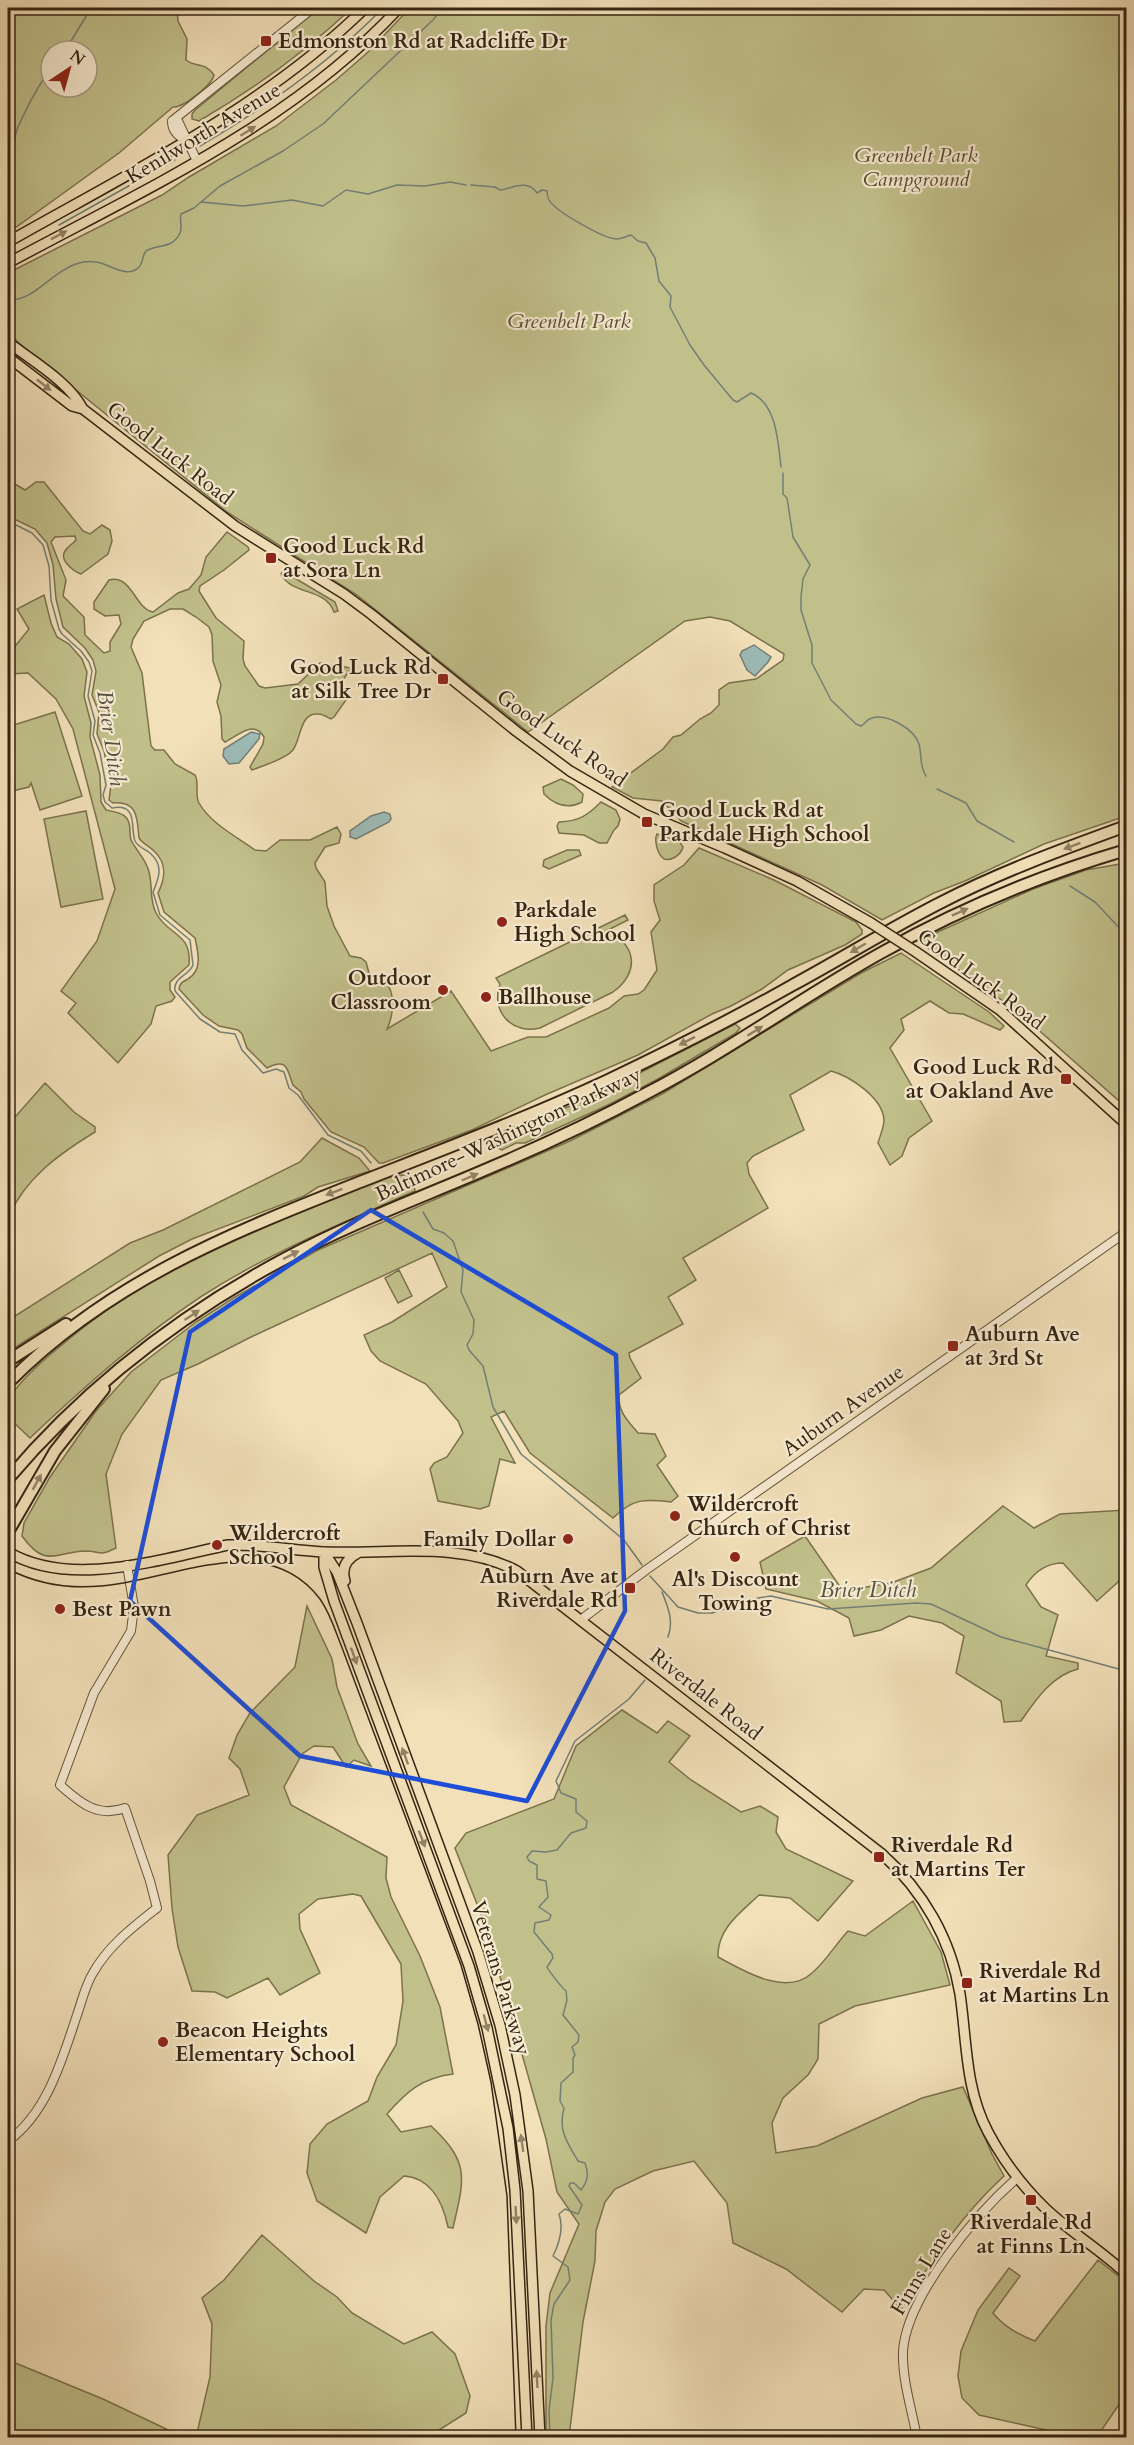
<svg xmlns="http://www.w3.org/2000/svg" width="1134" height="2445" viewBox="0 0 1134 2445" font-family="Cardo,serif">
  <rect width="100%" height="100%" fill="#f2e0b9"/>
  <filter id="stains"><feTurbulence type="fractalNoise" baseFrequency=".00333" numOctaves="4"/><feColorMatrix values="0 0 0 0 .2 0 0 0 0 .09 0 0 0 0 .02 0 0 0 .5 -.17"/></filter>
  <radialGradient id="worn" r=".72"><stop offset=".6" stop-color="#630" stop-opacity="0"/><stop offset="1" stop-color="#630" stop-opacity=".3"/></radialGradient>
  <path fill="#c1c08b" stroke="#7b724e" stroke-width="1.5" fill-rule="evenodd" d="M8,8h169l1,13 9,18 -1,21c10,8 18,1 28,15 -2,10 -31,33 -41,32l-54,46 -111,80zM51,51h36v36h-36z
    M319,8h33c-47,44 -98,81 -153,113l-7,-2v-5l3,-4z
    M410,8h716v808l-82,28 -79,37 -31,12 -52,27 -60,-35 -141,-64 -19,-20 -29,-3 -21,-11 51,-38 10,-12 8,-2 19,-16 11,-6 8,-8v-15l10,-7 27,-4 27,-19 1,-6 -54,-33 -20,-4 -25,4 -157,111 -171,-137 -130,-83 -203,-164 -16,-16v-59l154,-78 27,-18 87,-51 60,-46 31,-27z
    M8,480l17,10 11,-8h8l39,49 7,3 12,-9 8,5 2,11 -4,13 -27,20c-8,-3 -22,-14 -16,-23 3,-5 8,-7 11,-11l-1,-4 -20,1 -4,5 15,38 -3,16 21,21 1,18 19,18 6,-2v-9l11,-18 -2,-9 -14,1 -11,-7v-7l15,-22c23,-6 26,29 44,32l25,-19 11,-4 12,-14 5,-18 21,-25 21,15 1,3 -25,20 -24,16 -1,5 17,27 28,23 -1,18 2,7 14,20 6,2 33,-4 22,-21 31,5 -12,18 7,14 -12,17 -3,2c-4,-2 -8,-5 -13,-5 -18,-2 -17,25 -25,36 -7,9 -31,16 -41,20l-2,-3 13,-23 1,-7c-11,-18 -26,-1 -39,5l-3,-3 -1,-23 -4,-14 4,-17 -8,-24 -1,-26 -3,-8 -13,-10 -13,-8h-13l-26,12 -11,18 -2,8 11,26 9,73 4,4h9l11,14 20,11c5,9 -1,18 4,28 11,20 38,34 56,47l11,1 14,-11h30l27,-13 4,7 -2,9 -14,4 -10,16 1,5 9,14 2,24 7,20 16,30 11,2 5,4 4,15 6,7 10,-1c10,10 7,34 1,46l64,-38 40,60 37,-14h18l63,-29 15,-12 14,-2 6,-4 13,-20 -6,-38 9,-12 -6,-19v-16l30,-20 15,-17 75,32 82,42 6,8v4l-17,11 -57,25 -26,19 -31,17 -19,8 -74,41 -93,40 -73,35 -89,33h-4l-15,-16 -33,-15 -27,-33 -3,-7 -8,-7c-6,-14 -4,-28 -26,-17l-20,-20 -5,-14 -4,-4 -19,-4 -16,-11 -24,-26c1,-6 3,-7 9,-10 15,-9 10,-27 7,-41l-31,-26 -6,-19c7,-14 10,-29 -4,-42 -5,-5 -11,-7 -15,-13 -2,-18 0,-37 -26,-35l-4,-3 2,-15 -7,-34 -7,-17 2,-22 -7,-17 4,-24 -3,-11 -8,-12 -22,-21 -7,-28 -3,-34 -6,-22 -12,-14 -27,-13z
    M283,571l52,31 3,9 -4,1c-9,-25 -42,-16 -53,-38z
    M44,595l7,28 6,14 12,7 13,15 5,13 -3,24 7,27 -1,14 10,38 1,27 5,8c15,3 24,4 24,21 0,4 0,6 1,9 6,12 15,19 18,32 4,15 0,27 7,41 12,23 36,19 33,52l-19,17v8l5,7 -3,4 -16,5 -5,18 -33,39 -50,-50 8,-10 -15,-12 36,-50 18,-52 -42,-160 -17,-30 -28,-26 -20,1v-19l21,-26 -12,-20z
    M55,712l27,84 -42,14 -9,-27 -2,4 -21,5v-71l6,4z
    M561,779l12,6 10,9 -1,8c-15,8 -27,3 -38,-8l-1,-7z
    M601,802l15,8 4,9 -2,7 -4,4 -7,13h-8l-15,-8 -25,-2 -2,-7 2,-4c20,-1 28,-6 42,-20z
    M86,811l17,88 -42,8 -17,-88z
    M657,834l23,8 3,5c-2,8 -11,14 -19,12 -7,-5 -10,-19 -7,-25z
    M567,850h12l2,5 -32,14 -6,-3 1,-6z
    M1126,863v244l-109,-96 -99,-70 115,-52 53,-19z
    M625,915l3,5 -22,11c31,12 34,42 7,61l-73,36c-27,7 -50,-16 -40,-44l-4,-6z
    M901,953l88,59 15,14 -4,4 -37,-16 -14,-1 -19,-12 -29,18 3,11 -14,18 42,73 -23,17 -7,18 -12,9 -12,-22c2,-7 6,-16 6,-23 -1,-22 -34,-44 -53,-49l-41,24 14,35 -51,26 -6,7 2,11 19,34 -85,50 13,22 -28,17 15,27 -54,29 1,5 11,20 -22,17c-1,17 9,26 19,38l17,1 11,22 -9,9 21,31 -7,6c-26,-3 -38,-4 -58,16l-83,-65 -26,-42 -13,6 24,46 -15,-4 -11,47 -9,3 -42,-8 -8,-32 4,-6 13,-6 16,-24 -5,-12 -32,-37 -46,-23 -9,-10 -7,-16 28,-13 55,-35 -15,-34 -181,84 -53,27 -37,16 -39,54 -16,40 10,74c-18,9 -15,3 -31,3 -31,1 -39,18 -63,-15l2,-13 26,-46 46,-66 35,-39 65,-50 39,-25 83,-47 252,-109 92,-47 199,-121z
    M735,1024l5,4 -4,5 -78,46 -50,26 -83,38h-9l-14,7 -9,-4 1,-4 3,-3 48,-24 40,-14z
    M45,1083l29,29 21,15v5c-36,22 -70,46 -87,86v-93z
    M322,1138l37,20 11,13 -52,16 -14,9 -112,43 -33,17 -151,96v-22l7,-14 115,-73 33,-13 137,-68z
    M393,1175h10l10,6 2,10c-73,32 -146,62 -213,105 -62,41 -118,91 -172,142l-22,-21v-18c17,-24 39,-42 61,-60 95,-79 210,-120 324,-164z
    M399,1270l13,26 -14,7 -13,-25z
    M1003,1506l31,22 26,-14 66,-4v60l-8,12 -21,19 -34,-38c-17,0 -28,8 -37,22l15,22 17,8 -12,41 32,7v6c-26,6 -43,32 -57,52l-17,1 -3,-21 -45,-28 8,-37 -22,-13 -33,-7 -28,14 -27,6 -5,-18 -32,-17 -51,-12 -6,-27 45,-26 38,55 48,-8 40,-15z
    M307,1606l25,53 5,28 21,57 13,22 -17,-6 -8,7 -13,-20 -19,-1 -12,8 -18,33 7,18 96,52 -1,21 5,19 29,59 20,51 13,67c-31,4 -46,17 -66,40l14,18 30,-6c40,37 33,53 22,102l-5,-1c-5,-24 -17,-49 -44,-51l-24,21 -14,36 -49,-32 -10,-28 3,-29 17,-20 41,-23 9,-24 19,-32 7,-44 -2,-37 -40,-68 -8,-2 -35,5 -19,15 1,15 20,44 -40,22 -12,-17 -41,20 -12,-6 -23,-1 -14,-44 -6,-39 -4,-53 29,-40 52,-20 -9,-26 -11,-11 8,-23 13,-22 45,-46z
    M622,1710l35,23 11,-12 22,15 -21,26 22,18 50,32 19,-6 18,11 -2,15 10,17 67,32 -35,40 -28,-23 -31,-3c-19,18 -42,34 -41,62 26,14 68,40 94,16 14,-12 24,-29 36,-42l17,5 48,-35 28,51 9,33 -95,21 -36,18 -1,35 -10,16 -25,23 -11,25 4,30 41,-7 105,-48 41,-11 29,67 12,22c-42,38 -73,86 -103,133l-17,-19 -20,-1 -22,23 -56,-43 -53,-26 -6,-40 -33,-42 -41,10 -38,18 -10,13 -9,29 -1,30 -12,61 -14,115h-23v-111l4,-33 29,-69 -22,-32 -11,-53 -60,-212 -31,-79 11,-15 88,-34 22,-53z
    M262,2235l52,46 23,16 15,16 52,31 28,-12 23,22 15,42 -4,17 -38,24h-234l4,-8 12,-52 2,-53 -10,-26 22,-18z
    M1098,2260l28,22v112l-29,43h-33l-9,-5 -76,-17 -17,-17 -4,-22 3,-25 17,-41 31,-42 11,8 -27,37c11,14 26,22 42,28z
    M8,2360l95,39 80,38h-175z"/>
  <path fill="#9dbbb7" stroke="#737f75" stroke-width="1.5" d="M754,645l17,12 -3,5 -13,14 -8,-6 -7,-15 2,-4z
    M251,732l9,2 -1,5 -20,24 -10,1 -6,-8 1,-7z
    M384,812l6,2 1,5 -2,3 -33,17 -6,-2v-6l21,-15z"/>
  <g fill="none" stroke-linecap="round" stroke-linejoin="round">
    <path stroke="#737f75" stroke-width="1.5" d="M65,51l26,-43
      M8,112l6,22
      M200,146c67,-39 128,-82 183,-138
      M8,163c7,-11 5,-24 10,-36 9,-20 19,-41 33,-58
      M471,185l24,2 5,3c14,-2 27,-11 37,3l5,-3 5,1c0,0 1,9 2,9 6,11 55,39 68,39 5,0 10,-3 14,-4l7,6 8,2 9,15 4,23 12,15 -1,11 20,38 14,20 29,35 4,2 14,-9c26,11 27,49 30,74
      M201,202l42,4 49,-6 31,6 23,-16 22,4 29,-9 28,1 25,-4 16,3
      M59,225l116,-65
      M8,300c27,1 43,-28 68,-36 6,-2 13,-3 19,-2 12,0 32,18 44,5 4,-4 3,-11 7,-16 11,-7 27,-2 34,-18 3,-6 -1,-12 1,-19l13,-6 26,-22 63,-35 40,-27 110,-104 9,-12
      M783,473v21l4,4 6,39 17,28 -7,14 -2,18v13l11,35v18l19,37 25,24 5,2c5,-3 6,-7 11,-8 15,-5 42,11 47,26 3,11 0,21 7,32
      M8,521l24,12 11,12 6,21 2,34 8,29 3,5 19,17 8,11 3,9 -4,25 7,25 -2,14 7,18 6,32 -3,10 2,7 7,6c27,-5 18,20 23,33 3,6 10,8 15,12 14,12 9,25 3,39l7,23 30,25 3,25c-4,11 -20,12 -18,26l25,28 20,13 15,2 7,16 21,23 13,-4 8,3 5,16 9,7 30,40 33,16 10,12
      M937,789l29,14 11,18 37,21
      M1070,886l25,16 31,33
      M423,1212l10,17 11,4 9,8 10,29 -2,22 13,28 -1,14 -6,11 2,5 14,16 10,41 28,47 103,86 18,25
      M650,1576l28,31 20,6h14l46,-15 13,-2 57,13 88,-6 15,1 70,33 125,34
      M662,1592c6,15 12,29 6,45
      M550,2438l-1,-28 4,-32 -2,-58 3,-16 16,-24 -2,-13 -15,-11c6,-12 11,-28 6,-42l6,-5 13,5 4,-9 -13,-19 1,-3h4l7,7c7,-9 8,-16 4,-27l-7,-2c-11,-19 -20,-30 -14,-53l-4,-7 1,-18 12,-11v-14l2,-3 -3,-8 6,-5 1,-7 -16,-20 4,-15 -1,-9c-4,-3 -17,-20 -19,-24l6,-9 -1,-4 -18,-22 1,-9 14,-3 2,-5 -12,-8 9,-10 -2,-16 -9,-2v-14l-8,-4 -2,-4 5,-6 14,1 11,-2 14,-17 15,-5 1,-7 -11,-9v-13l-15,-6 -5,-12 19,-40 54,-42 16,-19"/>
    <defs>
      <path id="minor" d="M172,121l141,-113
        M172,121h6l19,40
        M172,121c0,10 5,15 14,19
        M582,1619l64,-49 480,-338
        M8,2141c39,-28 54,-81 69,-126 5,-14 8,-29 16,-42 15,-27 40,-46 64,-65l-7,-27 -25,-73c-27,10 -45,-5 -65,-23l34,-92 37,-62 3,-24 -7,-42
        M917,2438c-5,-28 -15,-58 -14,-87 4,-55 73,-137 114,-173"/>
      <path id="major" d="M8,242c123,-70 255,-134 357,-234
        M8,263c137,-74 283,-139 391,-255
        M8,342c24,19 60,39 75,67l152,117 109,68 27,20 145,117 54,40 74,43 81,34 72,33 74,42
        M8,357l64,49 11,3
        M916,952l84,58 126,114
        M8,1552c63,37 152,7 220,-7 32,-1 63,5 95,7 64,3 136,-12 194,19l365,283c41,37 69,85 78,140 7,47 5,95 28,138 15,28 34,54 57,76 25,24 56,42 81,66
        M324,1552l13,20 20,51 121,329 22,73 15,70 13,96 12,247
        M324,1552v15l10,34 135,365 18,62 21,100 7,62 12,248
        M345,1581c-4,-13 1,-22 13,-28"/>
      <path id="highway" d="M8,1361l58,-37
        M8,1383c99,-100 218,-148 347,-199 84,-33 169,-65 251,-103 63,-30 125,-61 185,-95 50,-27 98,-57 149,-83 60,-31 123,-54 186,-77
        M8,1479c77,-91 173,-165 278,-221 67,-36 139,-62 208,-92 52,-22 103,-46 153,-73 81,-42 155,-96 234,-140 78,-44 160,-78 245,-103
        M8,1532l47,-81 49,-62"/>
    </defs>
    <use href="#minor" stroke="#64543b" stroke-width="10"/>
    <use href="#major" stroke="#352511" stroke-width="12"/>
    <use href="#highway" stroke="#352511" stroke-width="14"/>
    <use href="#minor" stroke="#f7ebd2" stroke-width="8"/>
    <use href="#major" stroke="#f2e0b9" stroke-width="9"/>
    <use href="#highway" stroke="#f2e0b9" stroke-width="10"/>
    <path stroke="#352511" stroke-width="1.5" d="M8,1569c29,15 60,20 93,17 71,-5 165,-59 219,13 10,14 15,31 21,46l120,320 17,59 13,58 16,114 9,242"/>
    <defs>
      <path id="major-bridge" d="M871,923l45,29"/>
    </defs>
    <use href="#major-bridge" stroke="#352511" stroke-width="12" stroke-linecap="butt"/>
    <use href="#major-bridge" stroke="#f2e0b9" stroke-width="9"/>
  </g>
  <defs><path id="oneway-solid" d="M-6-.8H1V-3.2L6.5 0L1 3.2V.8H-6Z" transform="scale(1.5)"/></defs>
  <g fill="#948265">
    <use href="#oneway-solid" transform="translate(248 131) rotate(-32)"/>
    <use href="#oneway-solid" transform="translate(59 235) rotate(-28)"/>
    <use href="#oneway-solid" transform="translate(44 385) rotate(38)"/>
    <use href="#oneway-solid" transform="translate(1072 846) rotate(159)"/>
    <use href="#oneway-solid" transform="translate(960 912) rotate(-24)"/>
    <use href="#oneway-solid" transform="translate(858 948) rotate(150)"/>
    <use href="#oneway-solid" transform="translate(755 1031) rotate(-32)"/>
    <use href="#oneway-solid" transform="translate(687 1041) rotate(153)"/>
    <use href="#oneway-solid" transform="translate(470 1177) rotate(-23)"/>
    <use href="#oneway-solid" transform="translate(334 1192) rotate(159)"/>
    <use href="#oneway-solid" transform="translate(291 1255) rotate(-27)"/>
    <use href="#oneway-solid" transform="translate(192 1315) rotate(-34)"/>
    <use href="#oneway-solid" transform="translate(37 1482) rotate(-61)"/>
    <use href="#oneway-solid" transform="translate(354 1656) rotate(70)"/>
    <use href="#oneway-solid" transform="translate(405 1756) rotate(-110)"/>
    <use href="#oneway-solid" transform="translate(422 1839) rotate(69)"/>
    <use href="#oneway-solid" transform="translate(486 2023) rotate(75)"/>
    <use href="#oneway-solid" transform="translate(522 2143) rotate(-98)"/>
    <use href="#oneway-solid" transform="translate(516 2215) rotate(87)"/>
    <use href="#oneway-solid" transform="translate(537 2379) rotate(-93)"/>
  </g>
  <path fill="none" stroke="#1d4ed8" stroke-width="4.5" stroke-linejoin="round" d="M371,1210l245,145 9,256 -98,190 -227,-45 -170,-155 60,-269z"/>
  <g fill="#8f2418" stroke="#f7ebd2" stroke-width="2">
    <rect x="260" y="35" width="12" height="12" rx="3"/>
    <rect x="265" y="552" width="12" height="12" rx="3"/>
    <rect x="437" y="673" width="12" height="12" rx="3"/>
    <rect x="641" y="816" width="12" height="12" rx="3"/>
    <circle cx="502" cy="922" r="6"/>
    <circle cx="443" cy="990" r="6"/>
    <circle cx="486" cy="997" r="6"/>
    <rect x="1060" y="1073" width="12" height="12" rx="3"/>
    <rect x="947" y="1340" width="12" height="12" rx="3"/>
    <circle cx="675" cy="1516" r="6"/>
    <circle cx="568" cy="1539" r="6"/>
    <circle cx="217" cy="1545" r="6"/>
    <circle cx="735" cy="1557" r="6"/>
    <rect x="624" y="1582" width="12" height="12" rx="3"/>
    <circle cx="60" cy="1609" r="6"/>
    <rect x="873" y="1851" width="12" height="12" rx="3"/>
    <rect x="961" y="1977" width="12" height="12" rx="3"/>
    <circle cx="163" cy="2042" r="6"/>
    <rect x="1025" y="2194" width="12" height="12" rx="3"/>
  </g>
  <g text-anchor="middle" stroke-width="4.5" stroke-linejoin="round" paint-order="stroke">
    <g font-size="21" font-weight="bold" fill="#352511" stroke="#f7ebd2" text-anchor="start">
      <text x="278" y="48">Edmonston Rd at Radcliffe Dr</text>
      <text x="283" y="553">Good Luck Rd<tspan x="283" dy="24">at Sora Ln</tspan></text>
      <text x="431" y="674" text-anchor="end">Good Luck Rd<tspan x="431" dy="24">at Silk Tree Dr</tspan></text>
      <text x="659" y="817">Good Luck Rd at<tspan x="659" dy="24">Parkdale High School</tspan></text>
      <text x="514" y="917">Parkdale<tspan x="514" dy="24">High School</tspan></text>
      <text x="431" y="985" text-anchor="end">Outdoor<tspan x="431" dy="24">Classroom</tspan></text>
      <text x="498" y="1004">Ballhouse</text>
      <text x="1054" y="1074" text-anchor="end">Good Luck Rd<tspan x="1054" dy="24">at Oakland Ave</tspan></text>
      <text x="965" y="1341">Auburn Ave<tspan x="965" dy="24">at 3rd St</tspan></text>
      <text x="687" y="1511">Wildercroft<tspan x="687" dy="24">Church of Christ</tspan></text>
      <text x="229" y="1540">Wildercroft<tspan x="229" dy="24">School</tspan></text>
      <text x="556" y="1546" text-anchor="end">Family Dollar</text>
      <text x="618" y="1583" text-anchor="end">Auburn Ave at<tspan x="618" dy="24">Riverdale Rd</tspan></text>
      <text x="735" y="1586" text-anchor="middle">Al's Discount<tspan x="735" dy="24">Towing</tspan></text>
      <text x="72" y="1616">Best Pawn</text>
      <text x="891" y="1852">Riverdale Rd<tspan x="891" dy="24">at Martins Ter</tspan></text>
      <text x="979" y="1978">Riverdale Rd<tspan x="979" dy="24">at Martins Ln</tspan></text>
      <text x="175" y="2037">Beacon Heights<tspan x="175" dy="24">Elementary School</tspan></text>
      <text x="1031" y="2229" text-anchor="middle">Riverdale Rd<tspan x="1031" dy="24">at Finns Ln</tspan></text>
    </g>
    <g font-size="21" fill="#352511" stroke="#f7ebd2">
      <text transform="translate(203 133) rotate(-31)" y="7">Kenilworth Avenue</text>
      <text transform="translate(170 453) rotate(38)" y="7">Good Luck Road</text>
      <text transform="translate(562 738) rotate(35)" y="7">Good Luck Road</text>
      <text transform="translate(981 979) rotate(37)" y="7">Good Luck Road</text>
      <text transform="translate(508 1134) rotate(-25)" y="7">Baltimore-Washington Parkway</text>
      <text transform="translate(843 1410) rotate(-35)" y="7">Auburn Avenue</text>
      <text transform="translate(706 1694) rotate(38)" y="7">Riverdale Road</text>
      <text transform="translate(501 1978) rotate(73)" y="7">Veterans Parkway</text>
      <text transform="translate(921 2271) rotate(-59)" y="7">Finns Lane</text>
    </g>
    <g font-size="21" font-style="italic" fill="#584c30" stroke="#f7ebd2">
      <text x="916" y="162">Greenbelt Park<tspan x="916" dy="24">Campground</tspan></text>
      <text x="569" y="328">Greenbelt Park</text>
    </g>
    <g font-size="22" font-style="italic" fill="#545243" stroke="#f7ebd2">
      <text transform="translate(112 738) rotate(82)" y="8">Brier Ditch</text>
      <text x="868" y="1597">Brier Ditch</text>
    </g>
  </g>
  <rect width="1134" height="2445" fill="none" stroke="#f2e0b9" stroke-width="30"/>
  <rect x="9" y="9" width="1116" height="2427" fill="none" stroke="#352511" stroke-width="3"/>
  <rect x="15" y="15" width="1104" height="2415" fill="none" stroke="#352511" stroke-width="1.5"/>
  <g transform="translate(69 69) rotate(36)"><circle r="28" fill="#f7ebd2" stroke="#a99c85" stroke-width="1.5"/>
  <path d="M0-4.5L10 22L0 15L-10 22Z" fill="#8f2418"/>
  <text y="-9" font-size="16" font-weight="bold" text-anchor="middle" fill="#352511">N</text>
  </g>
  <rect width="100%" height="100%" filter="url(#stains)"/>
  <rect width="100%" height="100%" fill="url(#worn)"/>
</svg>
